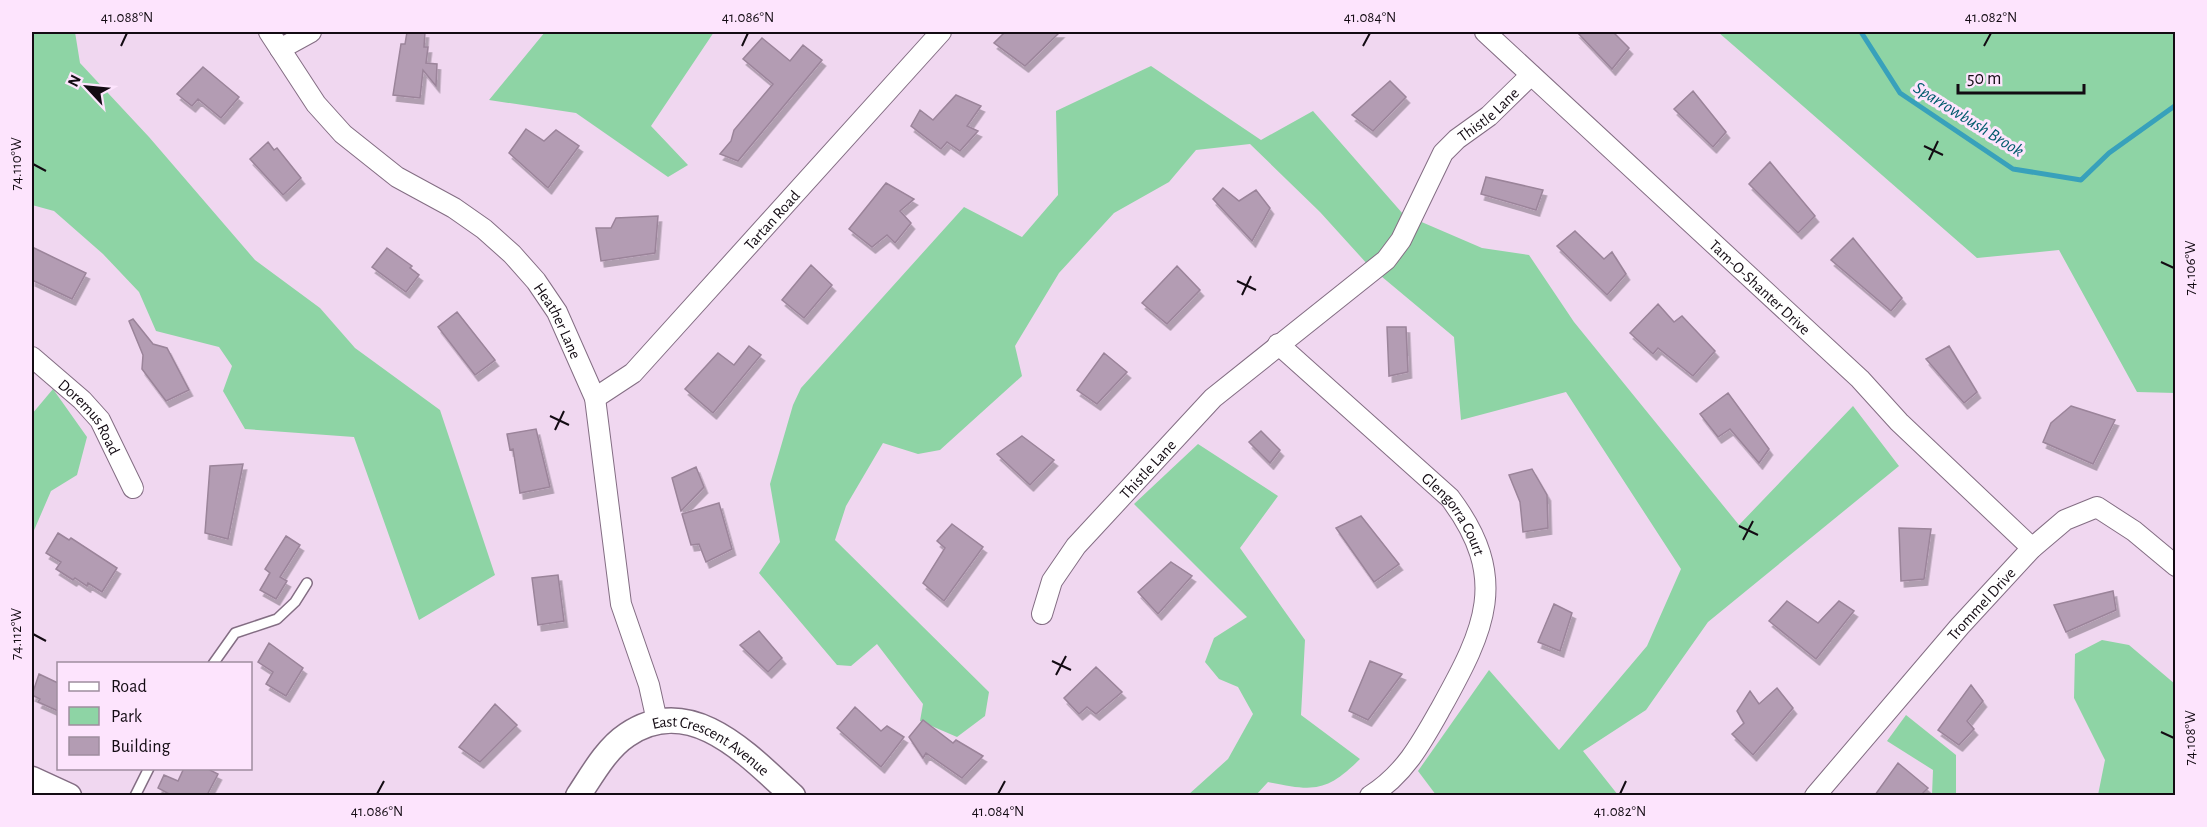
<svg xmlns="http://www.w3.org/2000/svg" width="2207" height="827" viewBox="0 0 2207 827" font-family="'Alegreya Sans',sans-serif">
  <defs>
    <filter id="shadow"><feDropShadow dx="3.5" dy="6" stdDeviation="0" flood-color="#0004"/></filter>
  </defs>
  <rect width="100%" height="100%" fill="#f0d7f0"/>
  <path fill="#8ed4a5" d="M32,32h43l5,31 69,74 106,123 65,48 35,40 85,62 55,165 -76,45 -65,-183 -109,-8 -22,-38 9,-25 -13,-19 -63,-16 -17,-39 -36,-38 -49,-43 -22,-6z
    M545,32h169l-63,94 37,39 -20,12 -92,-64 -87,-13z
    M1718,32h457v361l-38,-1 -78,-142 -82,8z
    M1151,66l110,74 52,-29 90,103 79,34 47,7 45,67 165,203 114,-119 46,60 -191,156 -62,88 -63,41 35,44h-182l-18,-24 71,-101 70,80 88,-104 34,-77 -115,-177 -105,28 -7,-83 -85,-71 -49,-54 -70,-68 -54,6 -27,32 -55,31 -55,60 -44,73 7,30 -82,74 -22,4 -35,-11 -37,63 -11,34 154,152 -4,24 -28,21 -37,-16 3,-17 -46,-60 -26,22 -14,-1 -78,-92 21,-31 -10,-58 23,-79 8,-17 163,-181 58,30 36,-42 -2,-84z
    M53,389l34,48 -10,38 -26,16 -19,44v-121z
    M1198,444l80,52 -38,52 65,92 -4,75 59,44c-34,34 -47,32 -92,23l-12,13h-68l40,-36 25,-45 -15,-27 -19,-8 -14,-17 9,-24 33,-21 -113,-113z
    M2102,640l27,5 46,39v111h-77l7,-35 -31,-62 1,-44z
    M1906,715l50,40v40h-24l1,-25 -46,-29z"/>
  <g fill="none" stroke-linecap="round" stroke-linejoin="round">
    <path stroke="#38a1bb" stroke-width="5" d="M1861,32l39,61 113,76 68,11 28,-27 67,-48"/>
  </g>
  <path fill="#b39cb3" stroke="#9b849a" stroke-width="1.5" filter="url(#shadow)" d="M407,32h18l-1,15h4l-2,16 11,1 -1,22 -13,-16 -3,28 -27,-3 8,-51h4z
    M1005,32h55l-35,34 -31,-23z
    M1577,32h36l16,16 -17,21z
    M762,38l28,23 13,-16 19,15 -84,101 -18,-7 11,-13 3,-11 39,-46 -30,-25z
    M203,67l36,30 -18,21 -23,-19 -6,7 -15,-12z
    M1390,81l16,16 -33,34 -21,-16z
    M1693,91l33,41 -13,15 -39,-38z
    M956,95l25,11 -14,20 11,5 -18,20 -13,-9 -6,7 -30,-23 9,-16 13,10z
    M526,129l18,12 12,-11 23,16 -31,42 -39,-35z
    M268,142l6,8 3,-2 24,30 -18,17 -33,-36z
    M1770,162l45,54 -17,17 -49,-49z
    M1486,177l57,13 -7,20 -55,-16z
    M886,183l28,16 -14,12 11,12 -16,20 -8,-8 -15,12 -23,-18z
    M1223,188l16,13 17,-11 14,18 -18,33 -39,-42z
    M658,216l-3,37 -54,8 -5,-33h15l5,-10z
    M1575,231l29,28 8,-7 14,22 -19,21 -50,-49z
    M1853,238l49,60 -11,13 -60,-51z
    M32,247l54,26 -14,26 -40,-19z
    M387,248l25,18 -2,2 9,7 -13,17 -34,-25z
    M811,265l21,20 -28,33 -22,-18z
    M1177,266l23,24 -33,34 -25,-21z
    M1658,304l16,18 8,-6 33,35 -22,25 -35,-28 -5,6 -23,-21z
    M457,312l38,48 -20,15 -37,-48z
    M133,319l20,25 14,4 22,42 -23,11 -24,-32 1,-14 -14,-34z
    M1387,327h19l2,45 -19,4z
    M749,346l12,9 -48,58 -28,-24 33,-36 16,12z
    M1949,346l28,46 -13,11 -38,-44z
    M1104,353l23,19 -30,32 -20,-14z
    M1728,393l41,56 -10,14 -29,-34 -12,8 -18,-23z
    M2071,406l44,14 -22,44 -50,-22 8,-19z
    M536,429l14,58 -30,6 -7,-44 -3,1 -3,-16z
    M1261,431l19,19 -10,13 -21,-21z
    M1022,436l32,24 -24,25 -33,-31z
    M243,464l-15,75 -23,-6 5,-67z
    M696,467l8,20 -23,24 -9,-33z
    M1532,469l15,26 1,33 -25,4 -3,-30 -11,-27z
    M719,503l13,46 -26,13 -7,-18 -8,1 -9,-31z
    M1361,516l38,48 -25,18 -38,-54z
    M952,524l31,23 -39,54 -21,-18 22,-35 -8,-7z
    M1899,528l32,1 -7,50 -23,2z
    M58,533l11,7 2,-2 46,30 -15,24 -14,-9 -1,3 -12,-8 -2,2 -17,-11 5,-7 -15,-9z
    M286,536l14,9 -20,32 7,4 -11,18 -16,-9 10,-17 -5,-4z
    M1171,562l21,14 -34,38 -20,-22z
    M558,575l6,46 -26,4 -6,-47z
    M2113,591l3,19 -50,22 -12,-27z
    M1787,601l31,22 21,-22 15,10 -38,48 -47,-38z
    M1554,604l18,9 -12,38 -22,-9z
    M759,631l23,27 -14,14 -28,-27z
    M269,643l34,25 -17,28 -20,-12 7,-12 -15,-10z
    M1370,661l32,13 -34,46 -19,-9z
    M1096,667l26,25 -26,22 -9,-7 -8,7 -15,-16z
    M39,674l19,9v28l-20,-9 2,-3 -8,-4z
    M1971,685l12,16 -16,20 7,8 -15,16 -21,-15z
    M1777,688l16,20 -40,47 -21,-21 12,-11 -7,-12 13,-20 9,13z
    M495,704l22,21 -37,37 -21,-15z
    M855,707l26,24 6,-5 17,11 -23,30 -44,-39z
    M923,720l30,23 3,-3 27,16 -21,22 -36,-25 -3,5 -14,-21z
    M1898,763l30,25 -7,7h-46z
    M184,768h22l12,6 -11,21h-36l-13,-7 6,-13 14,6z"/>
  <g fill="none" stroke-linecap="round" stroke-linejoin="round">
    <defs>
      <path id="service" d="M213,664l22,-31 42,-14 18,-17 12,-19
        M135,796l14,-28"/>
      <g id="minor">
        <path id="s1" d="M269,32l47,72 27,30 54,43 57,31 30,21 28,25 24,27 21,31 38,86 26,206 28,81 8,36"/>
        <path id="s2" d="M1485,32l375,347 39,43 133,126"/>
        <path d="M280,49l31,-17"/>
        <path id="s3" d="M1278,344l172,154c60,80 35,131 -9,210 -19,34 -36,66 -71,88"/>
        <path id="s4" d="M32,357l50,43 18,20 33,68"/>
        <path id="s5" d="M595,398l38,-25 308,-341"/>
        <path id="s6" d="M1042,614l10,-33 24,-35 137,-148 173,-138 15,-20 42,-87 14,-14 32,-23 42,-41"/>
        <path id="s7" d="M1815,796l145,-170 72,-78 33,-28 32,-13 37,24 42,35"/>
      </g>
      <g id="tertiary">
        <path d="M32,779l37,17"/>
        <path id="s8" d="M578,796c14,-21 28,-47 49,-61 64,-43 121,20 166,61"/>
      </g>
    </defs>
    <use href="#service" stroke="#836d83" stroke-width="12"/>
    <use href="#minor" stroke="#836d83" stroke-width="22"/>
    <use href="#tertiary" stroke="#836d83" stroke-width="27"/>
    <use href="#service" stroke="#fff" stroke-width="9"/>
    <use href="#minor" stroke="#fff" stroke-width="20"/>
    <use href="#tertiary" stroke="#fff" stroke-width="24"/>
  </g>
  <path fill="none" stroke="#130b13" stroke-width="2" d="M121,46l6,-13M742,46l6,-13M1363,46l7,-13M1984,46l7,-13M1924,146l19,9M1929,160l9,-19M33,164l13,7M2161,262l13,6M1237,281l19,9M1242,295l9,-19M550,416l19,9M555,430l9,-19M1739,526l19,9M1743,540l10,-19M33,634l13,7M1052,661l19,9M1056,675l10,-19M2161,732l13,6M377,794l7,-13M998,794l7,-13M1620,794l6,-13"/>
  <g text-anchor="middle" stroke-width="6" stroke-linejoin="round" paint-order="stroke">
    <g font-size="16" fill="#130b13" stroke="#fde4fd">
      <text dy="6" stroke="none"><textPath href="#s6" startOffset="681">Thistle Lane</textPath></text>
      <text dy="6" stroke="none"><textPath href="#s5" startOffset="252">Tartan Road</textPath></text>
      <text dy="6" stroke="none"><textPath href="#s2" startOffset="375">Tam-O-Shanter Drive</textPath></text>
      <text dy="6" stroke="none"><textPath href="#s1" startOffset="416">Heather Lane</textPath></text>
      <text dy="6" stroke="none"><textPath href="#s4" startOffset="84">Doremus Road</textPath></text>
      <text dy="6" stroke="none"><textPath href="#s6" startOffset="182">Thistle Lane</textPath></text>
      <text dy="6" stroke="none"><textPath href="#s3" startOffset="246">Glengorra Court</textPath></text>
      <text dy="6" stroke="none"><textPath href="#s7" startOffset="254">Trommel Drive</textPath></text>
      <text dy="6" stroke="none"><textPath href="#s8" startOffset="172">East Crescent Avenue</textPath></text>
    </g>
    <g font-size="18" font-style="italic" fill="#005b6d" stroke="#fde4fd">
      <text transform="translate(1969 119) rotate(32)" y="6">Sparrowbush Brook</text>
    </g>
  </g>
  <rect width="2207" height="827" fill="none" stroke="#fde4fd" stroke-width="66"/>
  <rect x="57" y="662" width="195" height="108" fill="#fde4fd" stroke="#9f8d9f" stroke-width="1.5"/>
  <rect x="69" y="682" width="30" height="9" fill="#ffffff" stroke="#9f8d9f" stroke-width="1.5"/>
  <text x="111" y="692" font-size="18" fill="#130b13">Road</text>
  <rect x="69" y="707" width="30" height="18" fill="#8ed4a5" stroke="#9f8d9f" stroke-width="1.5"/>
  <text x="111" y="722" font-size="18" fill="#130b13">Park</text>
  <rect x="69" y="737" width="30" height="18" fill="#b39cb3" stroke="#9f8d9f" stroke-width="1.5"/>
  <text x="111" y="752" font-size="18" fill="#130b13">Building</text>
  <g transform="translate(87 87) rotate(296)" stroke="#fde4fd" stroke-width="4.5" paint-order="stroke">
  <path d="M0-4.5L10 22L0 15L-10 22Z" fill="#130b13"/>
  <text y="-9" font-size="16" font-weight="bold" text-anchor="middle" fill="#130b13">N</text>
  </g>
  <path d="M1958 84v9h126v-9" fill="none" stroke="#130b13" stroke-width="3"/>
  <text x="1967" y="84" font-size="18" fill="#130b13" stroke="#fde4fd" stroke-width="4.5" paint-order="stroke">50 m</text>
  <rect x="33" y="33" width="2141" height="761" fill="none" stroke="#130b13" stroke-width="2"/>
  <g font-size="15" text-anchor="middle" fill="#130b13">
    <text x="127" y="22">41.088°N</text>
    <text x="748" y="22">41.086°N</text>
    <text x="1370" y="22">41.084°N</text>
    <text x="1991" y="22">41.082°N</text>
    <text transform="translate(16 164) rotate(-90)" y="5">74.110°W</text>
    <text transform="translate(2190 268) rotate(-90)" y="5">74.106°W</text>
    <text transform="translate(16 634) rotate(-90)" y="5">74.112°W</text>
    <text transform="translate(2190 738) rotate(-90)" y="5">74.108°W</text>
    <text x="377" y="816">41.086°N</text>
    <text x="998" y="816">41.084°N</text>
    <text x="1620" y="816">41.082°N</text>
  </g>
</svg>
